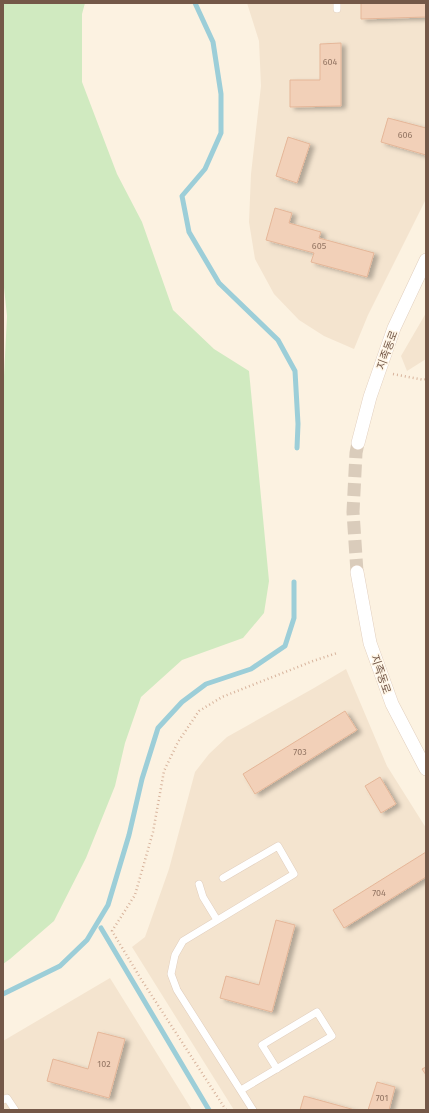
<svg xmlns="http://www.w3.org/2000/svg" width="429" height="1113" viewBox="0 0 429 1113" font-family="'Fira Sans','Noto Sans KR',sans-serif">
  <defs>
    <filter id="shadow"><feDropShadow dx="4.5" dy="2.5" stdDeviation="2" flood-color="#0004"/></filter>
  </defs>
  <rect width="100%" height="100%" fill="#fcf2e1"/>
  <path fill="#f4e4cf" d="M247,3h179v196l-58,116 -14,34 -30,-13 -25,-16 -25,-26 -19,-35 -6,-37 2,-48 10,-88 -2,-45z
    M426,313v46l-19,12 -6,-15z
    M346,669l41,97 39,62v282h-192l-102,-163 13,-10 24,-68 26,-97 14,-18 18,-17 87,-49z
    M110,978l82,132h-189v-69z"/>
  <path fill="#d0eac0" d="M3,3h82l-3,11v68l35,92 25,48 31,88 41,39 35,22 20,210 -5,32 -21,25 -61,22 -41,37 -16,46 -10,43 -29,72 -32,63 -44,38 -7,5v-568l4,-80 -4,-38z"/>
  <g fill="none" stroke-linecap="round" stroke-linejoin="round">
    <path stroke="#9cced8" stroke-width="5" d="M195,3l18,39 8,52v39l-16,36 -23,27 7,36 30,51 59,57 17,31 3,53 -1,24
      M101,928l108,182
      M3,994l57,-28 27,-26 21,-35 21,-70 13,-56 16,-51 24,-26 24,-18 45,-15 34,-23 9,-28v-36"/>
  </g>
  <path fill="#f2d0b8" stroke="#e5b698" filter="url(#shadow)" d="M361,3h65v14l-65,2z
    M341,43v63l-51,1v-27h30v-36z
    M388,118l38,10v27l-45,-13z
    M288,137l22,7 -13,39 -21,-7z
    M275,208l17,5 -3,10 32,9 -2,6 55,15 -7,24 -56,-15 3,-9 -48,-13z
    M345,711l12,19 -102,64 -12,-20z
    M380,777l16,27 -15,9 -16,-27z
    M426,852v25l-82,51 -11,-18z
    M276,920l19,5 -23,87 -52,-14 6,-22 33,9z
    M98,1032l27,7 -16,59 -62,-17 6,-22 35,10z
    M426,1067v8l-4,-6z
    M377,1082l18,5 -6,23h-21z
    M304,1096l51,14h-55z"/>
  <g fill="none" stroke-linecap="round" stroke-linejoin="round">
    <path stroke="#daccbb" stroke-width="13" stroke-dasharray="13 6" stroke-linecap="butt" d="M357,572l-4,-60 3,-59 2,-10"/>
    <defs>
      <path id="service" d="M337,3v6
        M223,878l55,-32 16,28 -111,67 -8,14 -4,19 6,16 76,120
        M199,884l4,13 14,23
        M241,1090l91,-54 -15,-24 -55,33 15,24
        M3,1100l4,-2 8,12"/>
      <path id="minor" d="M358,443l12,-46 24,-69 32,-68
        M357,572l13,71 22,61 34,65"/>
    </defs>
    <use href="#service" stroke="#e1cebd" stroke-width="8"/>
    <use href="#minor" stroke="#e1cebd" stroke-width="14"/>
    <path stroke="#d7b39c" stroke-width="2.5" stroke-dasharray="1 3" stroke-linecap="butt" d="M393,374l31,6 2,-1
      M226,1110l-85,-131 -29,-48 23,-36 18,-63 11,-61 14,-29 21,-31 23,-14 91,-36 24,-8"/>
    <use href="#service" stroke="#fff" stroke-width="7"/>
    <use href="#minor" stroke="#fff" stroke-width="13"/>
  </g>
  <g text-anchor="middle" stroke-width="3" stroke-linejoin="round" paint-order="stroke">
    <g font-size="9" fill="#947664">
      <text x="330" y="65">604</text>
      <text x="405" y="138">606</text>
      <text x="319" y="249">605</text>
      <text x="300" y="755">703</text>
      <text x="379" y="896">704</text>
      <text x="104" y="1067">102</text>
      <text x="382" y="1101">701</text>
    </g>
    <g font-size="11" fill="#745848" stroke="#fff6e7">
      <text transform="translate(387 350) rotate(-70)" y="4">지족동로</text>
      <text transform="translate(381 674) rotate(71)" y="4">지족동로</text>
    </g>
  </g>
  <rect width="429" height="1113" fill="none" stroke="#745848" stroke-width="8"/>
</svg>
